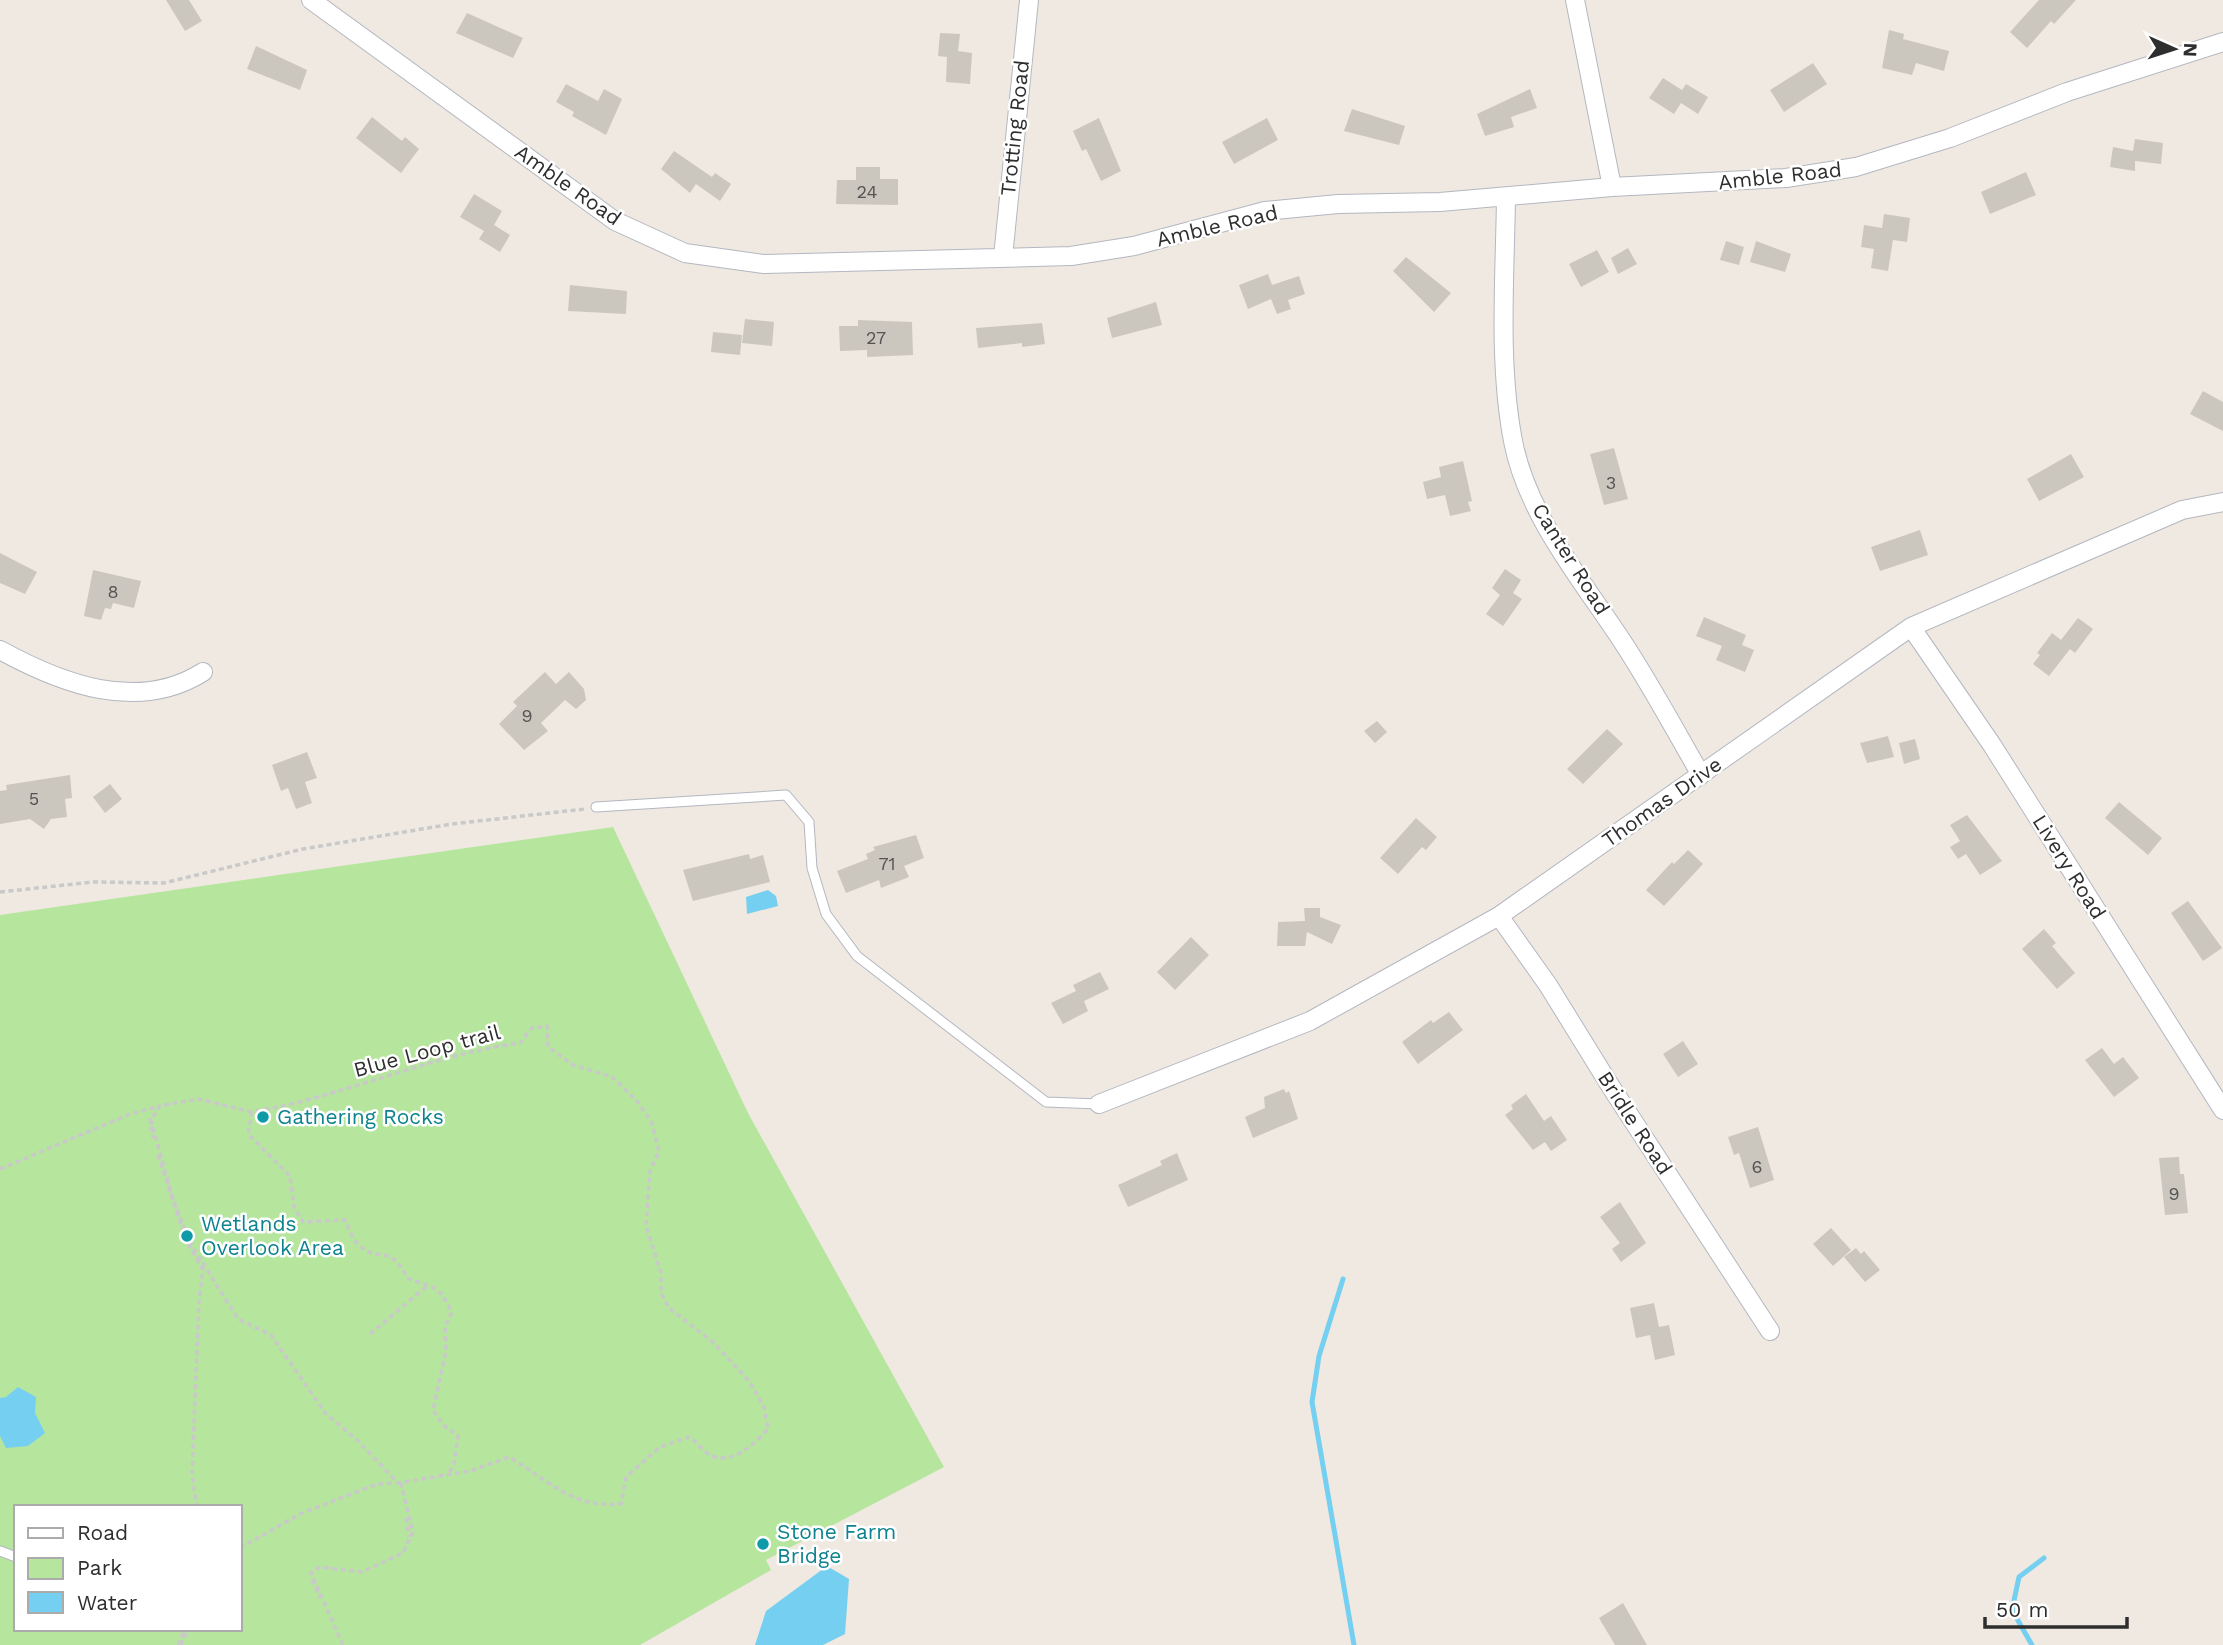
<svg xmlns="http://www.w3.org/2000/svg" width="2223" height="1645" viewBox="0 0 2223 1645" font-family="'Work Sans',sans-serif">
  <rect width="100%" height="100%" fill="#efe9e1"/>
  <path fill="#b6e59e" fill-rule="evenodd" d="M613,827l135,286 196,354 -178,93 5,10 -131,75h-640v-730zM16,1507h224v122h-224z"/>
  <path fill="#75cff0" d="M768,890l8,6 2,10 -31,8 -1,-17z
    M18,1387l18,10 -1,16 10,20 -17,13 -22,2 -6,-12v-38l6,-1z
    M827,1566l22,13 -4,55 -22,11h-68l11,-34z"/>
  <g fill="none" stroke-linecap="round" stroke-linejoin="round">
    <path stroke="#75cff0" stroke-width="5" d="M1343,1279l-24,77 -7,46 42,243
      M2032,1645l-20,-35 7,-33 25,-19"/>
  </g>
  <path fill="#cbc7bf" d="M166,0h23l13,21 -17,10z
    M2039,0h37l-22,24 -3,-3 -24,27 -17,-16z
    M467,13l56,25 -10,20 -57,-25z
    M1889,30l15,4 -1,5 46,12 -5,20 -28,-8 -4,12 -30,-7z
    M940,33l20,1 -2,17 14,2 -2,31 -24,-2 1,-25 -9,-1z
    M256,46l51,24 -7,20 -53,-21z
    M1813,63l14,21 -43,28 -14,-22z
    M1663,78l19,12 4,-6 22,13 -10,17 -17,-11 -7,11 -25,-16z
    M566,84l32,17 6,-12 18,10 -16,36 -34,-19 2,-4 -18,-10z
    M1530,89l7,19 -26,9 3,10 -29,9 -8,-22z
    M1352,109l53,17 -6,19 -55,-14z
    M372,117l30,24 3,-4 14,12 -18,24 -45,-35z
    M1099,118l22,53 -20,10 -15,-32 -4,2 -9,-20z
    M1267,118l11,22 -44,24 -12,-22z
    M2135,139l28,4 -2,21 -26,-3v10l-25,-4 3,-20 20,4z
    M674,151l38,26 3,-4 16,11 -11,17 -24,-17 -6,9 -29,-24z
    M856,167h24v12h18v26l-62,-1 1,-24h19z
    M2026,172l10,23 -46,19 -9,-22z
    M474,194l28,17 -8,14 16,10 -10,17 -21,-13 5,-8 -24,-14z
    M1884,214l26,4 -3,24 -14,-2 -5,31 -17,-3 3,-19 -13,-2 3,-22 18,3z
    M1726,241l18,6 -5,18 -19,-5z
    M1756,241l35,13 -6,18 -35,-10z
    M1628,248l9,16 -19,10 -7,-16z
    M1597,250l12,22 -28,15 -12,-23z
    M1406,257l45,36 -17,19 -41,-41z
    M1268,274l4,11 27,-9 6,18 -17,6 3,9 -14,5 -6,-15 -23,10 -9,-24z
    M570,285l57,6 -1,23 -58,-3z
    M1156,302l6,23 -50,13 -5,-20z
    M745,319l29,3 -2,24 -30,-3z
    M858,320l54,2 1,33 -46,2v-7l-27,1 -1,-25h19z
    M1042,323l3,21 -23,3v-4l-44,5 -2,-20z
    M713,332l29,3 -2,20 -29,-3z
    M2203,391l20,11v29l-33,-17z
    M1614,448l14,51 -24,6 -14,-51z
    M2071,454l13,23 -45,24 -12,-22z
    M1463,461l9,40 -4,1 3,9 -21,5 -5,-21 -18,4 -4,-17 18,-5 -2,-10z
    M1920,530l8,25 -48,16 -9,-24z
    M0,553l37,19 -12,22 -25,-11z
    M1505,569l16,11 -8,13 9,6 -19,27 -17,-12 14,-19 -8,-7z
    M93,570l48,11 -7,27 -21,-5 -2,6 -6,-1 -4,12 -17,-4z
    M1704,617l42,18 -4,10 12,5 -9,22 -29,-12 6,-14 -26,-10z
    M2078,618l15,11 -18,24 -5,-4 -21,27 -16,-12 7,-9 -3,-2 15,-20 9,7z
    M545,672l11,12 13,-12 15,17 2,11 -10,9 -11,-9 -24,23 7,8 -24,19 -25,-26 18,-18 -4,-4z
    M1377,721l10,11 -12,11 -11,-12z
    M1607,729l16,15 -40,40 -16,-15z
    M1888,736l6,21 -27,6 -7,-20z
    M1915,739l5,20 -16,5 -5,-21z
    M307,752l10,26 -12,4 7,21 -16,6 -8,-21 -7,3 -9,-26z
    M70,775l2,23 -7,1 2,18 -16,2 -7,10 -14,-10 -30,5v-33l7,-1 -1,-5z
    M110,784l12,15 -17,14 -12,-16z
    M2119,802l43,36 -14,17 -43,-37z
    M1967,815l35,46 -22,14 -14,-21 -8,5 -8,-12 10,-6 -10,-16z
    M1416,818l21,19 -11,13 -4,-3 -24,27 -18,-16z
    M916,835l8,23 -20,8 5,11 -28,11 -2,-8 -33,13 -9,-22 31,-12 -2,-5 9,-4 -2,-3z
    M1688,850l15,14 -39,42 -18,-16 26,-28 2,2z
    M749,854l1,5 13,-4 7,27 -77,19 -10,-31z
    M2188,901l34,47 -19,13 -32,-48z
    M1304,908h16v9l21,8 -9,19 -25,-12 -2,14h-28l1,-24 27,-1z
    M2044,929l12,14 -4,3 23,27 -18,16 -35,-40z
    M1191,937l18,18 -34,35 -18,-18z
    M1100,972l9,17 -25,12 4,10 -25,13 -12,-21 25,-12 -3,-6z
    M1449,1012l14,18 -45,34 -16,-22 29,-22 2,3z
    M1683,1041l15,23 -20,13 -15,-23z
    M2102,1048l12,16 9,-7 16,21 -25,19 -29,-37z
    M1284,1089l2,4 3,-2 9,28 -45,19 -8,-21 20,-9 -1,-11z
    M1526,1094l18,27 7,-5 16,24 -16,11 -6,-9 -12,8 -28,-35 8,-6 -2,-4z
    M1758,1127l16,53 -24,8 -11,-35 -5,2 -6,-18z
    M1177,1153l11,27 -60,27 -10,-22 44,-20 -2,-4z
    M2179,1157l1,17h4l4,39 -23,2 -6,-57z
    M1620,1202l26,41 -25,19 -9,-13 8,-6 -20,-26z
    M1831,1228l20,22 -18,16 -20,-22z
    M1856,1248l5,6 3,-3 16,19 -15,12 -21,-25z
    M1654,1303l5,24 10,-2 6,30 -20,5 -5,-25 -14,3 -6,-30z
    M1623,1603l24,42h-32l-16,-27z"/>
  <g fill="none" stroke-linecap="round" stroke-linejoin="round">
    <defs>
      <path id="service" d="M596,807l190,-12 23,27 3,46 14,46 31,42 189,146 53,2
        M0,1551l16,6"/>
      <path id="minor" d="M311,0l304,221 70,32 79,11 307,-8 63,-10 131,-35 73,-7 102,-2 172,-15 174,-9 70,-11 94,-29 117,-46 156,-50
        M1575,0l37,187
        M1506,197c-1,80 -8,165 7,244 14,74 69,139 109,200 29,44 53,89 79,134
        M1003,257l26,-257
        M1911,627l81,118 231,365
        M0,650c62,34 138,63 203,22
        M1499,916l49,69 63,102 159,244
        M1099,1104l211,-83 189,-105 412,-289 271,-117 41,-8"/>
    </defs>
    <use href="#service" stroke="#b4b7c1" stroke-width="11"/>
    <use href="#minor" stroke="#b4b7c1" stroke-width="20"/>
    <path stroke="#c9c9c9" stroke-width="3.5" stroke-dasharray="5 3.5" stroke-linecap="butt" d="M0,892l93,-10 71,1 139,-34 149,-25 133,-15
      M252,1112l-54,-13 -38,7 -9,14 20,73 18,48 49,78 33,16 55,79 30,25 42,44 72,-12 39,-14c41,24 62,51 112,47l5,-27 34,-30 29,-10c8,4 13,14 21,18 22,11 44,-11 58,-26l-4,-22 -15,-26 -35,-38 -45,-35 -8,-15v-20l-15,-47 4,-55 9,-20 -7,-28 -15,-22 -25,-24 -39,-12 -25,-18 -1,-21 -15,2 -12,15c-91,12 -177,54 -268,69l-4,22 42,42 4,31 9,15 42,-2c4,8 7,19 14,25 19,19 31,-3 48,33 28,11 30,5 45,34l-7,14 1,25 -13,59 10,15 15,11 -4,28 -6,11
      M150,1118l3,20
      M158,1155l27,82
      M0,1169l130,-55 30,-8
      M188,1244l15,26 -4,30 -7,174 5,33
      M370,1334l57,-48
      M406,1518l3,19
      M240,1548l60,-34 77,-30 21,-1
      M312,1580l8,18
      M178,1645l7,-16
      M181,1645l7,-16
      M343,1645l-32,-72 9,-6 42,5 41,-19 10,-21 -12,-48"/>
    <use href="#service" stroke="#fff" stroke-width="9"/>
    <use href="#minor" stroke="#fff" stroke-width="18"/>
  </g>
  <g fill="#0f9aa8" stroke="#fff" stroke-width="2.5">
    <circle cx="263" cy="1117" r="7"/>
    <circle cx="187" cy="1236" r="7"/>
    <circle cx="763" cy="1544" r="7"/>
  </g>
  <g text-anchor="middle" stroke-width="5" stroke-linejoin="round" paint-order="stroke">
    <g font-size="18" fill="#555452">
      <text x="867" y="198">24</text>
      <text x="876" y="344">27</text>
      <text x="1611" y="489">3</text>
      <text x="113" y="598">8</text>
      <text x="527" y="722">9</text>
      <text x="34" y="805">5</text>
      <text x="887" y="870">71</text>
      <text x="1757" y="1173">6</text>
      <text x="2174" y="1200">9</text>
    </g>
    <g font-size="21" fill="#2e2e2e" stroke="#fff">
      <text transform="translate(1015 128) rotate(-84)" y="7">Trotting Road</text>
      <text transform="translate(1780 176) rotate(-6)" y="7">Amble Road</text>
      <text transform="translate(568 185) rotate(35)" y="7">Amble Road</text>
      <text transform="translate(1217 226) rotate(-13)" y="7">Amble Road</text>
      <text transform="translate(1571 559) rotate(58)" y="7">Canter Road</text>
      <text transform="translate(1662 802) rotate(-35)" y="7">Thomas Drive</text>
      <text transform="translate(2069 867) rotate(58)" y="7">Livery Road</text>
      <text transform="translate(427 1051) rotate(-15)" y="7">Blue Loop trail</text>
      <text transform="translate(1635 1123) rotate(57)" y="7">Bridle Road</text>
    </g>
    <g font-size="21" fill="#0d838f" stroke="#fff" text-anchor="start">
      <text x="277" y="1124">Gathering Rocks</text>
      <text x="201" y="1231">Wetlands<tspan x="201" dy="24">Overlook Area</tspan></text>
      <text x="777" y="1539">Stone Farm<tspan x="777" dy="24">Bridge</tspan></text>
    </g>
  </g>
  <rect x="14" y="1505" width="228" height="126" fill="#ffffff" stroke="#ababab" stroke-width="2"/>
  <rect x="28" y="1528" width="35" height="10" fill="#ffffff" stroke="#ababab" stroke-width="2"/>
  <text x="77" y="1540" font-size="21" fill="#2e2e2e">Road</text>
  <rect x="28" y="1558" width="35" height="21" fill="#b6e59e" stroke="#ababab" stroke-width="2"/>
  <text x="77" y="1575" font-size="21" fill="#2e2e2e">Park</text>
  <rect x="28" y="1592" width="35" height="21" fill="#75cff0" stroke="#ababab" stroke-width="2"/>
  <text x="77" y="1610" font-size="21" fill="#2e2e2e">Water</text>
  <g transform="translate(2174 49) rotate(93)" stroke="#ffffff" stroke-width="5" paint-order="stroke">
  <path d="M0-5L12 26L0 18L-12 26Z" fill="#2e2e2e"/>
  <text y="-10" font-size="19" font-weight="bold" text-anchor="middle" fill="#2e2e2e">N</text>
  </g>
  <path d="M1985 1617v10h142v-10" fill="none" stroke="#2e2e2e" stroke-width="3.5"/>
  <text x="1996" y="1617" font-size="21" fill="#2e2e2e" stroke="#ffffff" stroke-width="5" paint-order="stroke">50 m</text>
</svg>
